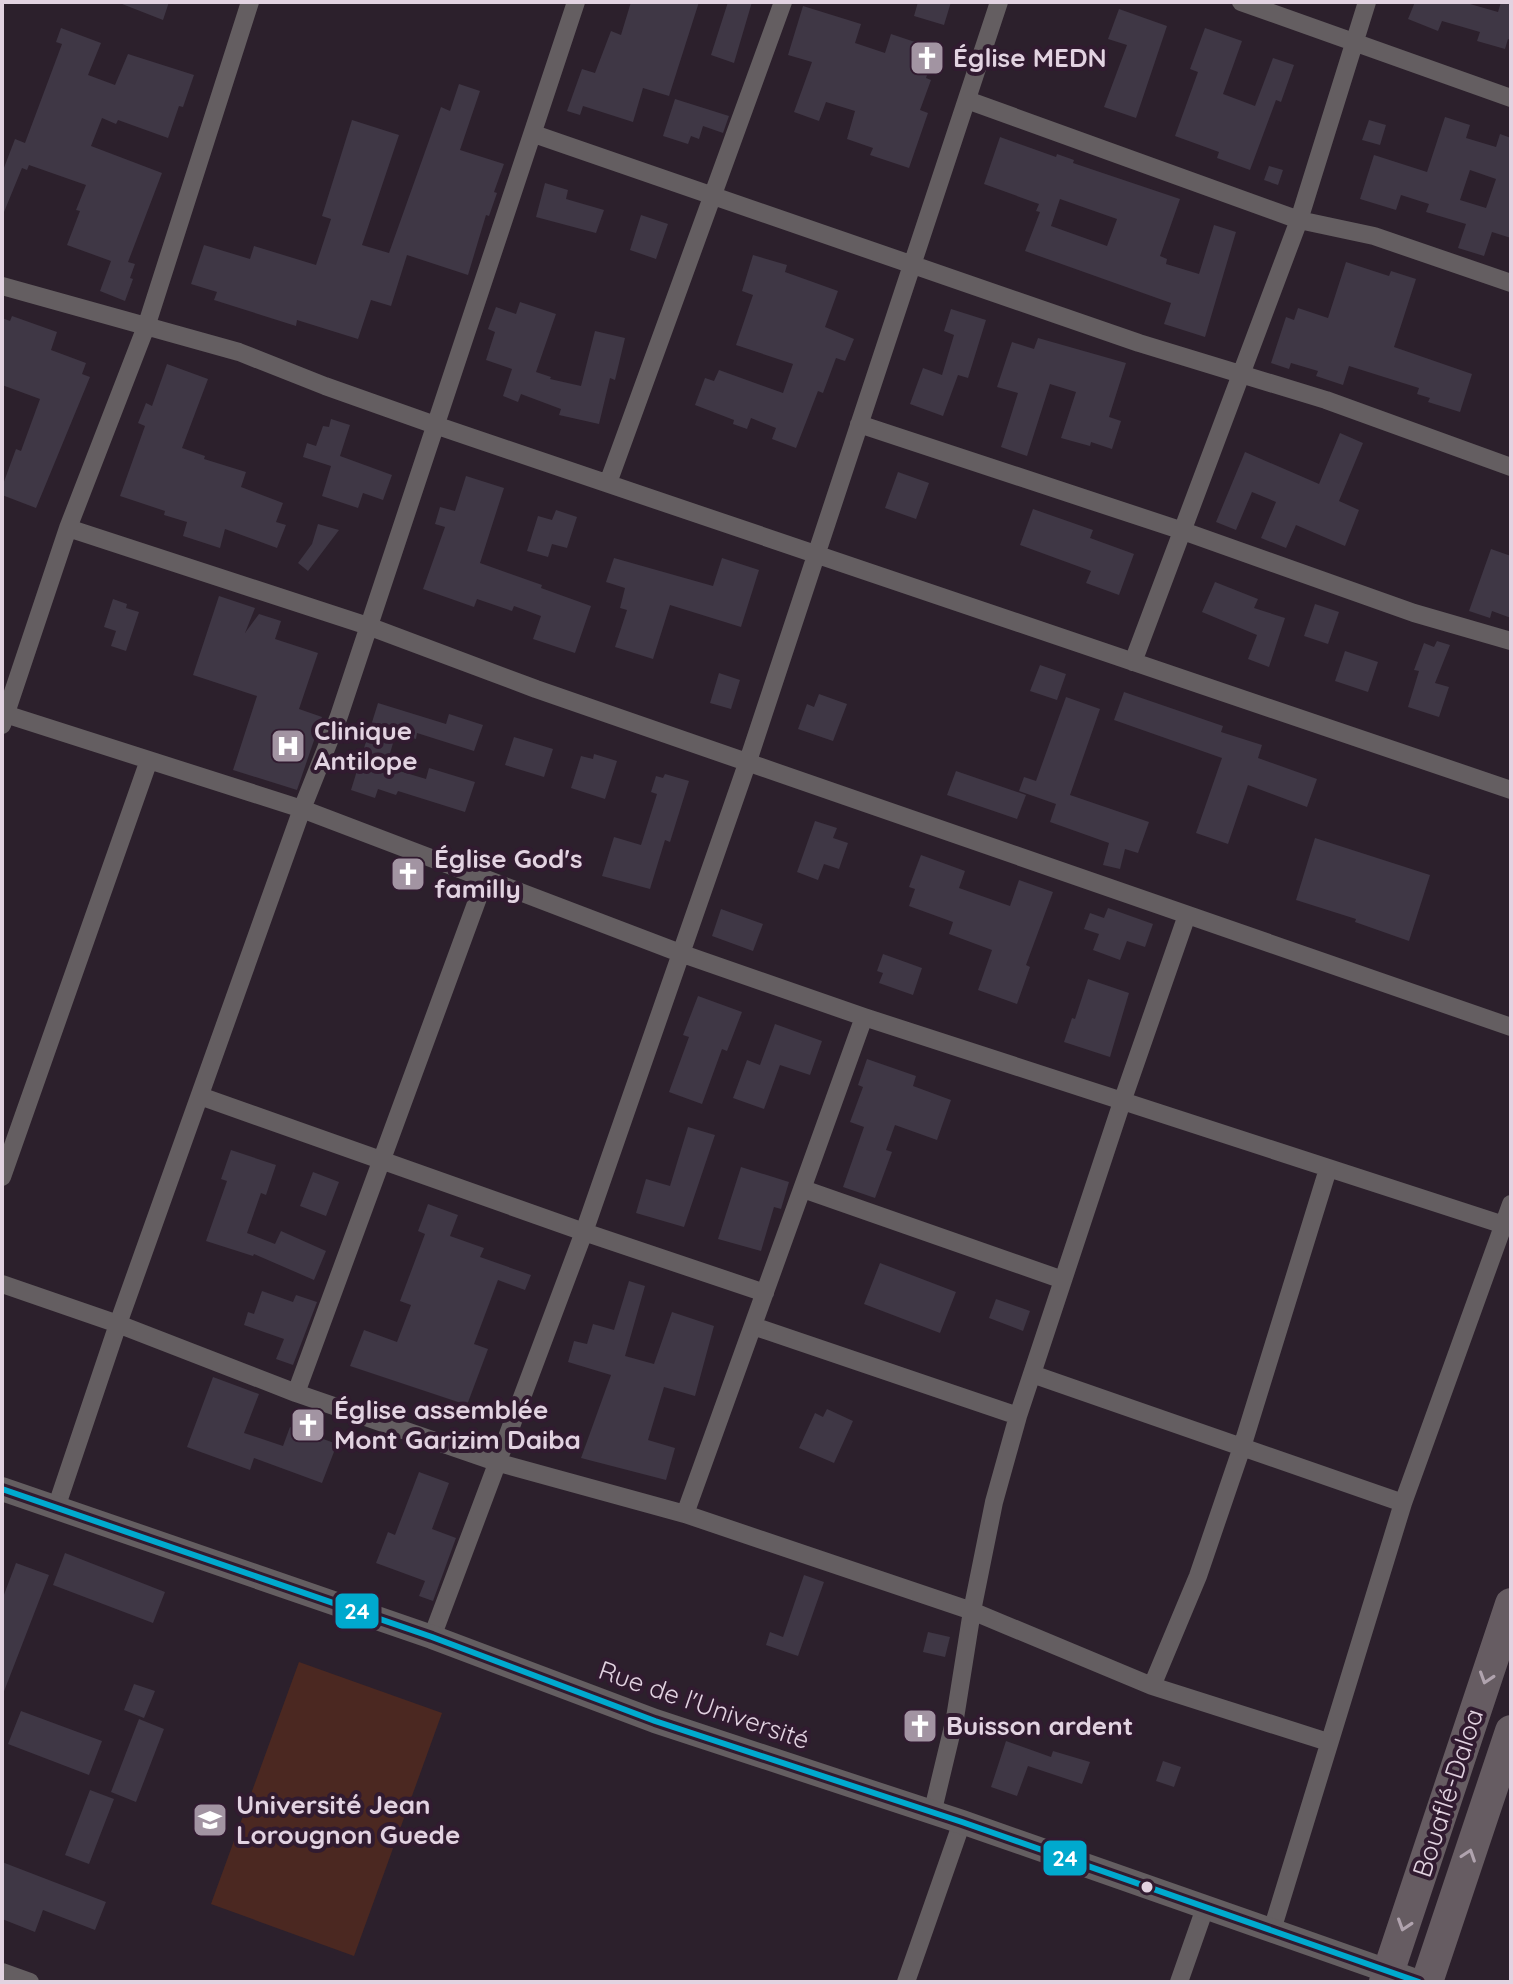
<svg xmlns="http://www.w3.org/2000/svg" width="1513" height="1984" viewBox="0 0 1513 1984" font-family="Quicksand,sans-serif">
  <rect width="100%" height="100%" fill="#2c202c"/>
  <path fill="#4b2821" d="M299,1662l143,51 -88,243 -143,-52z"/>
  <path fill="#3f3745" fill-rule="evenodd" d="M117,2h52l-6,18z
    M631,2h68l-30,94 -26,-8 -10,34 -50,-16 -3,9 -13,-4 15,-42 13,4 16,-42 10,4z
    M728,2h24l-18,61 -23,-8z
    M918,2h33l-7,23 -30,-9z
    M1415,2h48l35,10 3,-10h10v38l-3,-1 -3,10 -28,-8 3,-9 -38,-11 -4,10 -30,-12z
    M803,6l58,18 -6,19 30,10 6,-19 45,15 -10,29 5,2 -11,30 8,3 -19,55 -39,-13 3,-7 -26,-9 8,-28 -29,-9 -7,19 -25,-9 18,-50 -24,-7z
    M1119,9l48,17 -31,92 -32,-11 23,-62 -19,-6z
    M61,28l40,15 -13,32 27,10 13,-31 66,21 -11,32 -4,-1 -11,32 -50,-18 -2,4 -14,-6 -11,28 71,27 -34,89 7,2 -5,14 3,1 -8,22 -25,-10 11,-30 -44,-16 13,-34 -4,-1 10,-25 -57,-20 -2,5 -5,-2 -20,49v-44l13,-34 10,4 37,-99 -6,-2z
    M1205,28l37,13 -19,53 32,12 18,-48 21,7 -13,37 -5,-2 -26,70 -33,-12 2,-6 -44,-16 23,-64 -8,-3z
    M459,84l21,7 -20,59 44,14 -10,28 3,1 -8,23 -3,-1 -18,60 -61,-20 -16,51 -20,-6 -13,39 -61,-19 -1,6 -82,-26 3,-8 -26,-8 13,-39 46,14 4,-13 62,19 15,-46 -9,-3 30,-96 47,15 -37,110 27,8 52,-146 9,4z
    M675,99l54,17 -6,17 -20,-7 -4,13 -8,-3 -3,8 -25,-8z
    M1445,117l25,8 -4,13 30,9 4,-13 11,4v100l-19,-6 -8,24 -26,-8 8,-24 -40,-12 3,-8 -28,-9 -5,15 -36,-11 14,-44 53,17zM1470,170l26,9 -10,29 -26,-8z
    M1369,120l17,5 -6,20 -18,-5z
    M1000,137l56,20 1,-3 17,6 -1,3 107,36 -20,57 7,3 -1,5 33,10 15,-49 22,7 -31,105 -41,-13 7,-21 -146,-52 15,-39 -4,-1 3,-7 -55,-20zM1060,199l57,20 -10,27 -56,-20z
    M1269,166l14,4 -5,15 -14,-5z
    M545,183l23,7 -2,9 38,11 -8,23 -60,-16z
    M641,215l27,9 -12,35 -26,-9z
    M753,255l34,10 -2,7 53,19 -13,36 29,12 -9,22 -9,-3 -13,35 -5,-2 -22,57 -24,-9 4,-11 -25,-10 -4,11 -14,-5 1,-4 -39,-15 10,-27 9,3 5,-11 64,23 10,-29 -57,-19 17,-50 -11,-4z
    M1346,262l43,14 2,-5 25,8 -22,68 78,27 -12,38 -32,-10 2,-4 -13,-4 2,-6 -70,-22 -6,19 -27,-9 2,-5 -27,-8 -2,6 -18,-6 15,-46 8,3 4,-12 30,10z
    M520,302l36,12 -20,58 15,5 -1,2 31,7 14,-55 30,7 -10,42 -5,-2 -11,46 -40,-9 2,-6 -40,-15 -3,8 -15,-6 9,-27 -26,-9 9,-28 -7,-3 8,-22 20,7z
    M951,309l35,11 -18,58 -10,-3 -15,41 -33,-12 13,-36 19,7 12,-40 -10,-4z
    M12,316l45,16 -6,18 35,13 -4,11 8,3 -54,131 -34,-13v-8l14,-38 5,2 19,-52 -38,-14v-67l8,3z
    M1038,338l88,25 -17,54 12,4 -9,28 -21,-7 -1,4 -29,-8 15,-46 -26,-8 -23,72 -26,-9 17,-54 -21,-6 15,-45 22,7z
    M167,364l41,15 -26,69 23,8 -1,3 42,13 -5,15 42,16 -7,19 10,3 -9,23 -52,-19 -5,19 -37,-12 4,-14 -23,-7 1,-4 -45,-15 25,-70 -7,-3 8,-20 6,3z
    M331,419l19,6 -10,31 52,19 -9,25 -20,-7 -5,15 -36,-12 9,-30 -28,-9 4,-14 9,3 7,-20 6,1z
    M1340,433l23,10 -24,58 20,9 -14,36 -49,-21 -10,23 -25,-10 15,-36 -24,-10 -16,38 -20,-8 29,-70 74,32z
    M898,472l31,11 -13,36 -31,-11z
    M466,476l38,12 -24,75 62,22 -1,3 50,18 -16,47 -42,-14 8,-23 -27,-10 -2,5 -35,-12 -3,8 -51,-18 22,-62 -10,-3 5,-17 15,4z
    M1033,509l60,21 -3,8 44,16 -15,41 -33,-12 5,-12 -71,-26z
    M556,510l21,7 -10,31 -15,-4 -4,13 -21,-6 11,-35 14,4z
    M318,524l21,6 -31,41 -10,-8 14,-19z
    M1491,549l20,7v62l-19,-7 -2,7 -21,-7z
    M614,558l99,28 9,-28 37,12 -18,57 -71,-22 -17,54 -38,-12 12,-37 -7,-2 5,-20 -19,-6z
    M1215,582l43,17 -4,9 31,10 -16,49 -21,-8 9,-24 -55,-23z
    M219,596l36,12 -10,25 14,-19 22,7 -6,18 43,14 -19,56 23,8 -25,73 -64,-20 24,-74 -64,-21z
    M113,599l14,5 -1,4 13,4 -13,39 -15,-5 5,-15 -12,-4z
    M1315,604l24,8 -11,32 -24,-8z
    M1437,641l13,4 -15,38 14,4 -10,30 -31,-10 11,-36 -5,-1 10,-27 10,4z
    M1345,651l33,11 -10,30 -33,-11z
    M1040,665l26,9 -9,26 -27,-9z
    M719,673l21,7 -9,29 -21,-6z
    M1124,692l99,34 -2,6 41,13 -4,13 59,21 -10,28 -59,-22 -20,59 -32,-11 26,-75 -108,-38z
    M819,694l28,10 -14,37 -35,-12 9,-25 7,3z
    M1066,697l34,12 -30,86 79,27 -11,31 -13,-4 -5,20 -17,-4 6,-22 -59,-21 6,-18 -37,-13 5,-14 12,4z
    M378,703l68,21 3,-10 34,11 -9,26 -57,-18 -1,6 -20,-6 -10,34 40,12 3,-11 46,14 -10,30 -67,-21 -2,4 -18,-6 -3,9 -24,-8z
    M514,737l39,12 -9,28 -39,-12z
    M594,754l23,7 -12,38 -34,-11 10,-32 12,3z
    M956,771l70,24 -9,24 -70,-24z
    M665,774l24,7 -19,61 -5,-2 -15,49 -48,-13 12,-39 27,8 16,-51 -6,-2 5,-16 7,2z
    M815,821l22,7 -4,10 15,5 -9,26 -15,-5 -6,16 -21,-8z
    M1315,838l115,37 -21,66 -54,-19 1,-3 -60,-19z
    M921,855l44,16 -6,17 51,18 9,-26 34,12 -27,73 4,2 -13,37 -39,-14 14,-40 -43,-16 4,-12 -44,-16 6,-17 -6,-2z
    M1108,908l45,16 -8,23 -18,-6 -7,19 -27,-10 6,-16 -15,-5 6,-16 14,5z
    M721,909l42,15 -10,27 -41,-15z
    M883,954l39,14 -9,27 -34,-12 4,-10 -6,-2z
    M1088,979l41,14 -19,64 -46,-15 8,-24 3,1z
    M698,996l44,16 -15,39 -5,-2 -20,55 -33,-12 20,-55 -6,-2z
    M775,1024l47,17 -12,34 -30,-10 -16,44 -31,-11 14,-38 13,5z
    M867,1059l49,17 -3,10 38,14 -14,40 -42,-15 -9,25 6,2 -17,46 -32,-11 21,-60 -14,-5 13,-35 -5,-2z
    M688,1127l27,8 -31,92 -48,-14 10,-34 24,7z
    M231,1150l45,15 -10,30 -5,-2 -14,40 28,11 6,-13 45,20 -12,29 -60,-26 -1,2 -47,-15 21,-60 -6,-2z
    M741,1167l48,15 -8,27 -7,-2 -13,44 -43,-12z
    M313,1172l26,10 -13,34 -26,-10z
    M428,1204l30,11 -8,21 34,12 -4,9 51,18 -6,15 -27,-10 -24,64 14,5 -21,56 -117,-39 14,-36 33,12 14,-37 -11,-4 25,-67 -7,-3z
    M880,1263l76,29 -16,41 -76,-29z
    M629,1281l16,5 -20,70 29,8 18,-52 42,14 -19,70 -31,-9 -16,53 27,8 -9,32 -85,-22 30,-83 -43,-13 6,-21 13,3 6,-20 21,6z
    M262,1291l31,11 3,-7 21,7 -24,63 -17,-6 8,-20 -40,-14 4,-13 6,2z
    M996,1299l34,12 -7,20 -34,-13z
    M213,1377l46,17 -15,39 39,13 7,-19 47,17 -15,39 -68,-25 -4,12 -63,-23z
    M827,1409l26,12 -19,42 -35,-15 16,-35 8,4z
    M419,1472l30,11 -17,46 24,9 -23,63 -14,-5 6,-15 -49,-18 12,-31 7,3z
    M65,1553l100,39 -12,31 -100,-38z
    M16,1563l33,12 -46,119 -1,-94z
    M804,1575l20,7 -26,74 -32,-11 4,-13 13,5z
    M928,1632l22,5 -5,20 -22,-5z
    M134,1684l21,7 -11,27 -20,-8z
    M21,1711l81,30 -13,34 -81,-31z
    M139,1719l25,10 -28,73 -25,-10z
    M1006,1741l45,16 2,-6 37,11 -8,22 -54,-18 -11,30 -26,-9z
    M1163,1761l18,6 -7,20 -18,-6z
    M90,1790l24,9 -25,65 -24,-9z
    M2,1862l104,40 -11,28 -52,-20 -8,22 -33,-13z"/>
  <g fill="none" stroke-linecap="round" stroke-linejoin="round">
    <path stroke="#645e61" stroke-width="18" d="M1241,2l270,96
      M967,100l332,120 75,16 137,47
      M534,134l605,209 187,57 185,67
      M2,286l237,66 86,34 110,39 1076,365
      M859,424l324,107 231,82 97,28
      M608,483l175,-481
      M68,528l300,98 168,63 975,338
      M1133,662l166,-442 68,-218
      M2,713l300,96 378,144 184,64 640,208
      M2,725l66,-197 79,-204 103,-322
      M200,1096l384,136 181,61
      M2,1177l147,-417
      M803,1189l260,91
      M2,1284l116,40 178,69 200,69 189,52 287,97 180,75 176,56
      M753,1326l265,90
      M1032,1374l371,129
      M296,1393l189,-514
      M56,1508l62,-184 184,-515 37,-93 237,-714
      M685,1514l179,-497
      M432,1637l152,-405 164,-471 251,-759
      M1152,1686l46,-110 44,-129 86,-278
      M932,1814l23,-96 17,-107 22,-109 24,-86 104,-314 65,-187
      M1272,1930l131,-427 108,-299
      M2,1972l28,10
      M906,1982l56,-160
      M1179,1982l26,-74"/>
    <path stroke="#645e61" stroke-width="24" d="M2,1489l430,148 223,84 307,101 457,160"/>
    <path stroke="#665c62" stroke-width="32" d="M1385,1982l126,-378
      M1427,1982l84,-251"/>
    <defs>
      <path id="bus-1" d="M2,1489l430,148 223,84 307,101 457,160"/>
    </defs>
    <use href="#bus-1" stroke="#311b30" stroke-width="12"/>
    <use href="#bus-1" stroke="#00a9ce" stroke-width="6"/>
  </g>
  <defs><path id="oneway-chevron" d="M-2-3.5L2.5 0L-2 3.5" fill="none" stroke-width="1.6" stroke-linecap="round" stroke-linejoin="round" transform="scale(2)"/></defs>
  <g stroke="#b0a3ae">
    <use href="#oneway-chevron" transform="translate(1486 1678) rotate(108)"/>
    <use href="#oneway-chevron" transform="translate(1469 1855) rotate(-71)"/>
    <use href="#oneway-chevron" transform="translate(1404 1925) rotate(108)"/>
  </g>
  <defs>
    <symbol id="church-square" viewBox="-11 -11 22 22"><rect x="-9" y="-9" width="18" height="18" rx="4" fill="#a294a2" stroke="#311b30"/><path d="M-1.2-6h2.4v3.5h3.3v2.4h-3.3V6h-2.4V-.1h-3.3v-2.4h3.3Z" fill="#fff"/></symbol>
    <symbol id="hospital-square" viewBox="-11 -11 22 22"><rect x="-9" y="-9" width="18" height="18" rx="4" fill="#a294a2" stroke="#311b30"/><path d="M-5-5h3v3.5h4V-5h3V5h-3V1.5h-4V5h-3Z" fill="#fff"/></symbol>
    <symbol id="university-square" viewBox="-11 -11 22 22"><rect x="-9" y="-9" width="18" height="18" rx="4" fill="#a294a2" stroke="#311b30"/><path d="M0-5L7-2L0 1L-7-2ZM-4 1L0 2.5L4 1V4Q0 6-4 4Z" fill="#fff"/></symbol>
  </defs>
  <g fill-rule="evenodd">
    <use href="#church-square" x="907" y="38" width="40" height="40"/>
    <use href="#hospital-square" x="268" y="726" width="40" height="40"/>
    <use href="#church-square" x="388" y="854" width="40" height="40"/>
    <use href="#church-square" x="288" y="1405" width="40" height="40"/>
    <use href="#church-square" x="900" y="1706" width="40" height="40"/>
    <use href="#university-square" x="190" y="1800" width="40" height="40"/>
  </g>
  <circle fill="#e2d3e1" stroke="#311b30" stroke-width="3" cx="1147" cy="1887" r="7"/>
  <g text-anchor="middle" stroke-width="8" stroke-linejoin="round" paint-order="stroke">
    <g font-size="26" font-weight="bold" fill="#e2d3e1" stroke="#311b30" text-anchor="start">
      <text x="953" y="67">Église MEDN</text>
      <text x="314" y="740">Clinique<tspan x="314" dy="30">Antilope</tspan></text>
      <text x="434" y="868">Église God's<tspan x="434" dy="30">familly</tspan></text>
      <text x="334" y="1419">Église assemblée<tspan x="334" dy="30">Mont Garizim Daiba</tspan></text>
      <text x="946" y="1735">Buisson ardent</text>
      <text x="236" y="1814">Université Jean<tspan x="236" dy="30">Lorougnon Guede</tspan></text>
    </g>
    <g font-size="26" fill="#e2d3e1" stroke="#311b30">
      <text transform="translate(704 1705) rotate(19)" y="9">Rue de l'Université</text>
      <text transform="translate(1448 1793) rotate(-72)" y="9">Bouaflé-Daloa</text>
    </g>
  </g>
  <g stroke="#311b30" stroke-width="3">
    <rect x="334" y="1592" width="46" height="38" rx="8" fill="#00a9ce"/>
    <rect x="1042" y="1839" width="46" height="38" rx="8" fill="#00a9ce"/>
  </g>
  <g font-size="22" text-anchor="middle" font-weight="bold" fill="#fff">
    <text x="357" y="1619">24</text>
    <text x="1065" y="1866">24</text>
  </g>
  <rect width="1513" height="1984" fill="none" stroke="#e2d3e1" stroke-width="8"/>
</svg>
